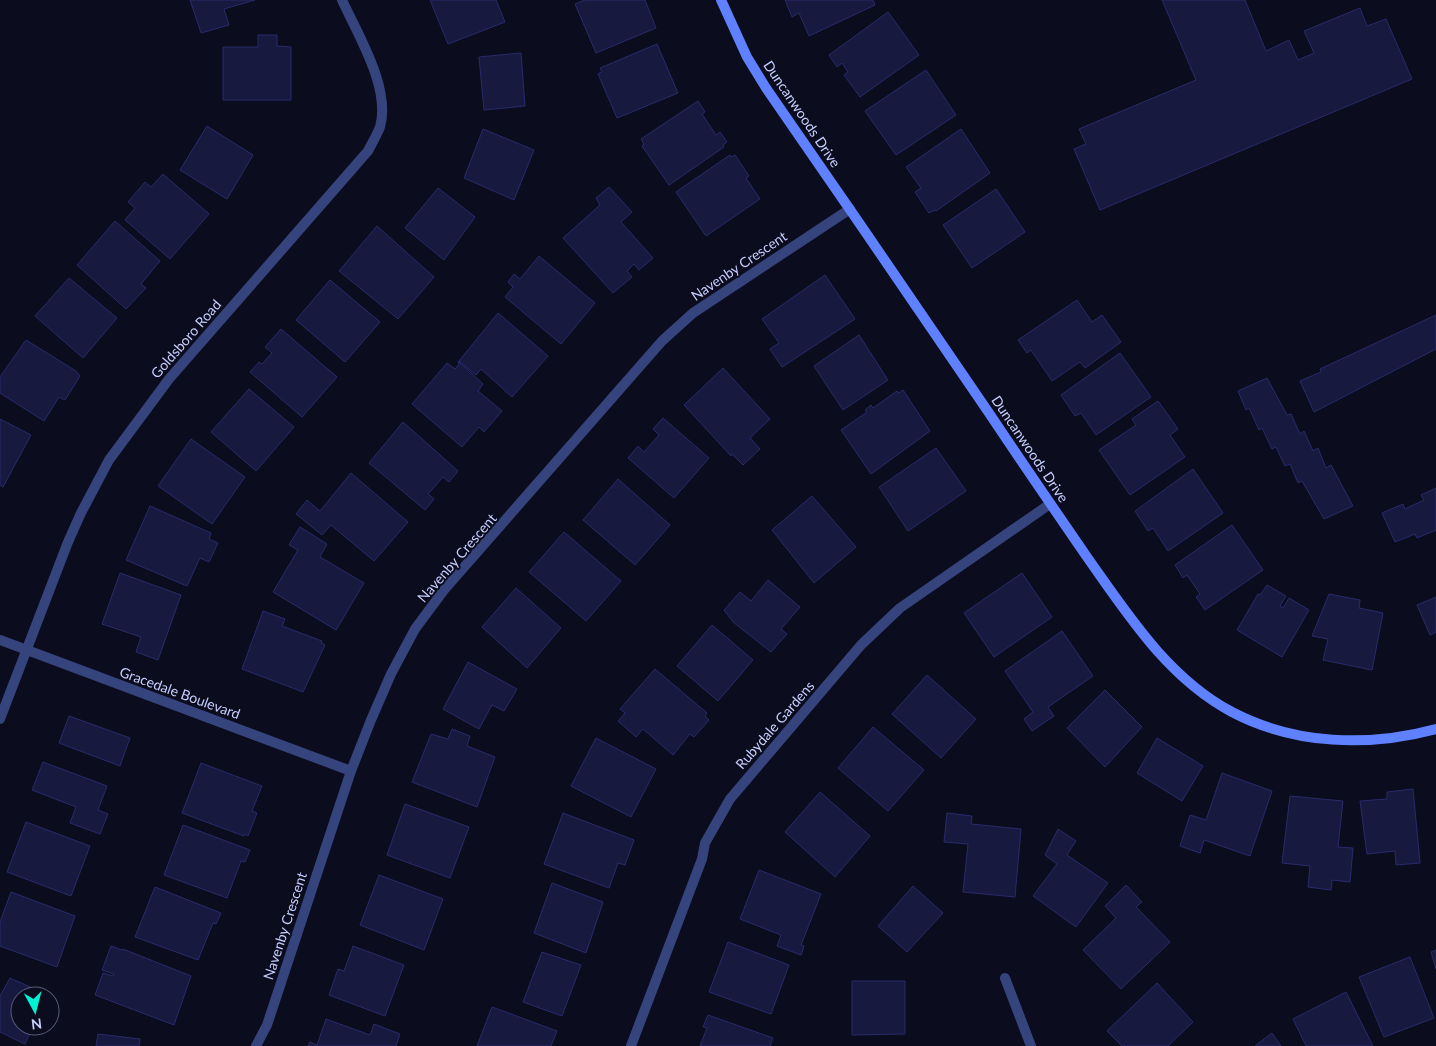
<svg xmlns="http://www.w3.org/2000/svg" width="1436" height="1046" viewBox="0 0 1436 1046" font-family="Lato,sans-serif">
  <rect width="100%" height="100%" fill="#0b0d1e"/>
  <path fill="#17193f" stroke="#292b6b" d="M190,0h65l-31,9 5,16 -28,8z
    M430,0h66l9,22 -57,22z
    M585,0h60l11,28 -60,25 -21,-49z
    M785,0h88l2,5 -66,31 -10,-23 -7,4z
    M1162,0h83l21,51 23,-11 9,20 16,-7 -10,-22 56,-23 7,18 19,-7 26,60 -312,131 -26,-61 12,-5 -7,-15 117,-49z
    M888,12l31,43 -59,42 -16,-22 4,-3 -6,-9 -5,4 -8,-12z
    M258,35h19v11l14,1v53h-68v-53h35z
    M657,44l21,49 -61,25 -19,-44 4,-2 -2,-4z
    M521,53l4,53 -41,4 -5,-53z
    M926,70l30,45 -60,40 -31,-44z
    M698,101l7,11 -3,2 14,21 4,-3 7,10 -4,3 1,2 -55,38 -27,-39 2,-2 -3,-5z
    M207,126l46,29 -26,44 -47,-29z
    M483,129l51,21 -20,50 -50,-22z
    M961,129l29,44 -54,38 -1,-1 -6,3 -14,-21 6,-4 -15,-21z
    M730,155l1,2 4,-2 14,21 -3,2 14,21 -54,37 -30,-44z
    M163,174l46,40 -39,45 -45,-39 10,-12 -7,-6 17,-20 6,5z
    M609,187l23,25 -11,10 32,36 -14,12 -5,-6 -7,7 5,6 -19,16 -50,-55 37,-33 -4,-7z
    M438,188l37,29 -31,43 -39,-32z
    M996,189l29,43 -53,36 -29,-43z
    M115,221l45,40 -19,23 5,4 -20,21 -49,-44z
    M377,226l57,51 -36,42 -59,-48z
    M539,256l56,47 -34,41 -56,-47 8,-10 -5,-5 6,-8 6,5z
    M825,275l30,44 -73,48 -12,-18 9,-6 -17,-24z
    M69,278l48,40 -34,40 -48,-42z
    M330,280l50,42 -35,40 -49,-42z
    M1077,300l15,22 10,-7 19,27 -36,26 -5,-6 -28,19 -21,-31 -4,3 -9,-13z
    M498,313l50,43 -36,41 -31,-28 -5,6 -17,-14z
    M1436,315v34l-122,63 -14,-31 21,-9 -1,-3z
    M281,329l56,48 -35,40 -52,-45 9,-10 3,2 10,-11 -7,-6z
    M859,335l29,45 -45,30 -29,-44z
    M26,340l50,31 4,5 -15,24 -6,-3 -15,24 -44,-28v-16z
    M1120,353l31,44 -55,38 -15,-22 -6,3 -14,-21z
    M458,361l25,23 -5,7 24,20 -18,21 -5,-5 -17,20 -50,-43 35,-41 8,6 4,-5z
    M723,368l47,51 -20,19 10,11 -17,16 -11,-11 -1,2 -47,-51z
    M1267,378l20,37 4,-1 9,20 4,-3 9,20 5,-3 8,20 5,-3 22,41 -29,13 -22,-38 -4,2 -8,-19 -5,2 -9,-19 -4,2 -10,-21 -3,2 -10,-22 -3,2 -8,-19z
    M249,389l45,38 -38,44 -45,-39z
    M903,390l27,41 -59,43 -30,-44 26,-18 -2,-2 6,-5 2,3 24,-17 2,2z
    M1158,401l20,28 -8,6 15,22 -55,38 -31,-45 37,-25 -4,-6z
    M663,418l46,40 -35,40 -46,-40 10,-12 6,6 15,-17 -6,-6z
    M0,419l31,16 -28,52 -3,-2z
    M403,422l55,49 -9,11 -6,-5 -15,17 6,5 -9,11 -56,-47z
    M191,439l54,38 -33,47 -54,-38z
    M936,448l30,43 -58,40 -29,-44z
    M1193,469l30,44 -55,38 -15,-23 -5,3 -13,-20z
    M351,473l57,49 -34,39 -43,-36 -9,10 -26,-21 11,-14 13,11z
    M618,479l52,46 -35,40 -52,-45z
    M1436,488v42l-19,8 -2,-4 -20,8 -13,-29 21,-9 2,5 19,-9 -3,-5z
    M812,496l44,51 -42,36 -42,-53z
    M150,506l61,27 -2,6 9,4 -9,19 -9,-4 -13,28 -61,-26z
    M1232,525l31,45 -58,40 -9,-13 4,-3 -13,-19 -4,3 -8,-13z
    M300,527l27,17 -7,13 44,26 -28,47 -63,-38 25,-42 -9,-5z
    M564,532l57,49 -35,40 -57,-49z
    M120,573l61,22 -23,65 -22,-8 5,-15 -39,-13z
    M1022,573l30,44 -58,40 -30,-44z
    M768,580l32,27 -19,22 6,5 -16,18 -38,-30 -9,-12 16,-18 11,9z
    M1267,585l19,11 -6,10 3,2 6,-10 20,12 -27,47 -45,-27 21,-36 2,1z
    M516,588l45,40 -34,40 -45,-41z
    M1329,594l31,6 -1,8 24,5 -11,57 -49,-10 5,-21 -16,-3z
    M1436,597v35l-6,3 -13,-30z
    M263,611l22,8 -3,7 40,15 -1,2 4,2 -22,47 -61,-23z
    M712,625l41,35 -35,41 -41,-35z
    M1062,631l31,45 -45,31 6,9 -22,15 -8,-12 9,-7 -28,-41z
    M468,662l49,27 -13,22 -12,-6 -13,24 -36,-20z
    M655,669l52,44 -2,3 4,4 -15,17 -4,-3 -17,21 -30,-26 -7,8 -18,-16 7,-8 -5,-4z
    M927,675l49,44 -35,39 -49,-44z
    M1105,690l37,37 -37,40 -38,-39z
    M69,716l61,22 -10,28 -61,-23z
    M873,727l51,43 -36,41 -50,-43z
    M452,729l18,7 -3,10 28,11 -18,50 -65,-25 19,-48 17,5z
    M596,738l60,31 -25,48 -60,-31z
    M1157,738l46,28 -21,35 -45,-28z
    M43,762l64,24 -9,24 10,4 -8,20 -30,-11 6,-16 -44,-17z
    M201,763l61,23 -10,25 5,2 -9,23 -3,-2 -1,2 -62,-23z
    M1222,773l50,18 -22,65 -46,-16 -4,13 -20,-7 10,-31 16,5z
    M1413,789l7,74 -24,2 -1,-14 -28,3 -7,-53 27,-2v-7z
    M820,792l50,44 -35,41 -50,-45z
    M1290,796l53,5 -5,46 15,1 -3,34 -18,-2 -1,10 -23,-3 2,-21 -28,-3z
    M405,804l64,23 -19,51 -63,-23z
    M563,813l71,27 -9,25 -7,-2 -9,25 -65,-24z
    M947,813l25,3 -1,8 50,5 -6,68 -52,-5 5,-48 -24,-2z
    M26,822l64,24 -19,50 -64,-24z
    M183,825l67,25 -5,12 -4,-1 -14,37 -63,-23z
    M1058,829l18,12 -9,14 41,28 -32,44 -43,-31 24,-32 -12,-9z
    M759,870l62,24 -20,51 3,1 -3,9 -24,-9 4,-11 -41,-16z
    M379,875l64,24 -19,51 -64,-25z
    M552,883l51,19 -17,51 -52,-20z
    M1126,885l16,17 -6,5 34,35 -49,47 -38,-39 33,-32 -11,-12z
    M913,886l30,27 -36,39 -29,-26z
    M155,887l66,26 -5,11 -3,-1 -15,37 -63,-23z
    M11,892l64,24 -18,51 -57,-21v-24z
    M728,942l61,23 -18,49 -62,-22z
    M111,946l11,4 1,-1 68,27 -17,49 -79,-30 8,-22 10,3 1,-2 -12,-4z
    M353,946l51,19 -19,51 -56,-21 9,-26 6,2z
    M1436,950v19l-5,-17z
    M542,952l39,13 -19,51 -39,-14z
    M1410,957l24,61 -50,19 -25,-60z
    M10,978l38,17 -28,1v30h13l-8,18 -25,-12v-36z
    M852,981h53v53l-53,1z
    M1157,983l36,39 -25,24h-46l-15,-15z
    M1346,992l27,54h-67l-13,-27z
    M492,1007l65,24 -6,15h-74z
    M708,1015l65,23 -3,8h-70l7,-18 -4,-1z
    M326,1019l44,16 4,-11 26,10 -4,12h-88l2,-4 7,3z
    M1272,1033l9,13h-26z
    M98,1034l42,5 -1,7h-43z"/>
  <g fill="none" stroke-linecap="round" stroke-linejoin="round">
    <path stroke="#36447d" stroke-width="10" d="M0,640l351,131
      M0,719l68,-177 13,-29 28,-53 60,-81 199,-228c4,-8 9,-16 12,-24 11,-39 -22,-92 -38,-127
      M1005,978l26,68
      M256,1046l11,-21 84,-254 20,-51 20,-46 24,-45 29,-39 218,-249 31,-28 157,-104
      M631,1046l71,-187 3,-16 25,-44 131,-154 39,-37 150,-104"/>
    <path stroke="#5f81ff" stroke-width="10" d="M721,0l26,57 19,31c75,108 149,216 223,325 32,48 65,96 98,144 41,58 81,121 145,155 63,33 137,35 204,17"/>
  </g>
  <g text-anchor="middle" stroke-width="4" stroke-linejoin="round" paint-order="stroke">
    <g font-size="14" fill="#c8cfff" stroke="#0b0d1e">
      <text transform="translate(802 114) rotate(56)" y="5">Duncanwoods Drive</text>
      <text transform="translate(739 266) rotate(-34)" y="5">Navenby Crescent</text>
      <text transform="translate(186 339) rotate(-49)" y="5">Goldsboro Road</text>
      <text transform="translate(1030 449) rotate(56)" y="5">Duncanwoods Drive</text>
      <text transform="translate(457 558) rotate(-49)" y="5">Navenby Crescent</text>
      <text transform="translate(180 693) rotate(20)" y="5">Gracedale Boulevard</text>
      <text transform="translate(775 725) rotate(-49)" y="5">Rubydale Gardens</text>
      <text transform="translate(285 926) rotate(-72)" y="5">Navenby Crescent</text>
    </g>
  </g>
  <g transform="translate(35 1011) rotate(173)"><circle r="24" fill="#0b0d1e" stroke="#575b78"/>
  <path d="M0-4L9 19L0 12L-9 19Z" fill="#00f3d2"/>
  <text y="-8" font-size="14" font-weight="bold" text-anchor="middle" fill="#c8cfff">N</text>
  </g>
</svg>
